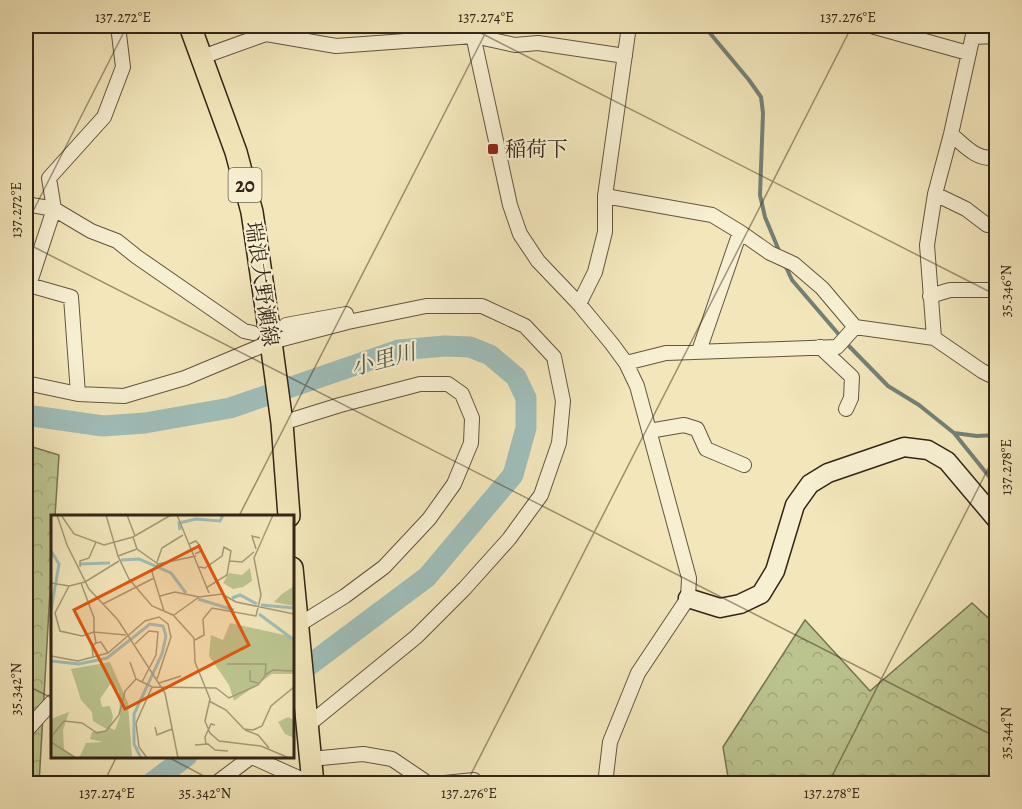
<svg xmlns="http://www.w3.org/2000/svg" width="1022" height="809" viewBox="0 0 1022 809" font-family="Alegreya,'Noto Serif JP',serif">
  <defs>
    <pattern id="forest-crowns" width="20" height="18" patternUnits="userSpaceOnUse" patternTransform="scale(1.5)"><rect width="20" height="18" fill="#bbc48f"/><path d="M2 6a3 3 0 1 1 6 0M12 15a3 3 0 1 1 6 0" fill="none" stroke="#a1a87b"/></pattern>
  </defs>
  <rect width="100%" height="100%" fill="#f2e6ba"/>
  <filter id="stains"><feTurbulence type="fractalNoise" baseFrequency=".00333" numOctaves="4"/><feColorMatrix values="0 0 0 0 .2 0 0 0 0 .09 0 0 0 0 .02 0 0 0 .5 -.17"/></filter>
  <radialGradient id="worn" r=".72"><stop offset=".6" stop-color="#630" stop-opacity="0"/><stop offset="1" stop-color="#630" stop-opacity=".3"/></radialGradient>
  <path fill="url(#forest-crowns)" stroke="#767453" stroke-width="1.5" d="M26,445l33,10 -4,61h-3v40l-13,228 -13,-1z
    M972,603l24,22v158h-267l-6,-36 82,-127 65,71z"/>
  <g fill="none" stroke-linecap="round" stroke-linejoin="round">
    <path stroke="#738078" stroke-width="4" d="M704,26l45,54 12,17 2,16 -3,82 5,22 15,36
      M785,265l7,15 49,57
      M846,343l42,43 31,19 35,28 42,52
      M954,433l23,3 19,-1"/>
    <path stroke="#9fbdb9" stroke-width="21" d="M26,415l77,11 42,-3 85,-15 169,-58 46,-4 25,1 20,8 26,22 10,21v30l-13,47 -86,102 -135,101
      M150,784l37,-28"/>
    <defs>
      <path id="street" d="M471,26l39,179 10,29 18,27 41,43 33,40 14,19 11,23 52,192 -1,20 -50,75 -28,69 -5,42
        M871,26l97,27
        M973,37l23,-1
        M202,57l64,-23 70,12 138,-10 41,9 23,-2 87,13
        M951,134c13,11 27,28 45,23
        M935,194l31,15 21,16
        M605,196l107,19 28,17 30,21 24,11 28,24 33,39 79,11 48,33 14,7
        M26,204l28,5 -5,-31 55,-61 19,-50 -5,-41
        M29,285l25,-76 37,22 26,10 20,16 107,74 9,2
        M26,287l3,-2 42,12 7,97
        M930,296l20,-6h46
        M579,304l16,-32 10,-40v-36l24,-170
        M286,325l60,-11 1,3
        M934,338l-7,-93 8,-51 16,-60 24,-108
        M820,347l32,30 -1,21 -5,11
        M699,351l41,-119
        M626,363l40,-10 171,-6 18,-20
        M26,383l52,11 46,2 61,-18 86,-36 77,-20 78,-16h56l43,20 29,31 9,44 -4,42 -18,52 -32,44 -44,49 -49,49 -108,88
        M282,423l58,-18 80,-21h28l14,10 10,24 -1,25 -17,41 -25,35 -45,48 -39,29 -53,33
        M649,431l35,-6 13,4 9,20 38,16
        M26,731l26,-29
        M250,756l62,28
        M311,759l52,-5 29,5 37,25
        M215,784l36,-27
        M435,784l39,-4"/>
      <path id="secondary" d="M688,598l32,10 20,-4 21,-10 14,-23 20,-66 15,-21 18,-11 76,-26 24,3 19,11 49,58"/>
      <path id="primary" d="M190,26l46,126 16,60 19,130 11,81 7,93
        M292,568l21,216"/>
    </defs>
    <use href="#street" stroke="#625540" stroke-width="16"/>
    <use href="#secondary" stroke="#322517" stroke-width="21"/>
    <use href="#primary" stroke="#322517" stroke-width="24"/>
    <use href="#street" stroke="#f7efd2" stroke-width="14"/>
    <use href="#secondary" stroke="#f7efd2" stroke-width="18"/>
    <use href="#primary" stroke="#f2e6ba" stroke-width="21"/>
  </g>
  <path fill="none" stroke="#322517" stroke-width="1.5" stroke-opacity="0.45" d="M467,26l529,269M26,225l101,-199M26,243l970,494M239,516l250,-490M26,685l26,13M166,756l53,28M103,784l14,-28M466,784l386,-758M828,784l168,-331"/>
  <rect fill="#8f2418" stroke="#f7efd2" stroke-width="2" x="487" y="143" width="12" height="12" rx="3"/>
  <g text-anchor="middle" stroke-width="4.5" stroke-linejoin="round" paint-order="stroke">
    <rect fill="#f7efd2" stroke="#6d624f" stroke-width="1.5" x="228.5" y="168" width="33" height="34" rx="4.5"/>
    <g font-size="20" font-weight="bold" fill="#322517">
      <text x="245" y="192">20</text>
    </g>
    <g font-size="21" fill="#322517" stroke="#f7efd2" text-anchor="start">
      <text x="505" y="156">稲荷下</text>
    </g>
    <g font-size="21" fill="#322517" stroke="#f7efd2">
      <text transform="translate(262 284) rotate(82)" y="7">瑞浪大野瀬線</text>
    </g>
    <g font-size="22" font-style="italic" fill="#535348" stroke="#f7efd2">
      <text transform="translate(383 359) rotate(-15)" y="8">小里川</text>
    </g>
  </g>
  <g transform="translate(51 515)">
    <rect width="243" height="243" fill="#f2e6ba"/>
    <path d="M243,71v20l-20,-4 8,-8zM179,108l59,13 5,6v32h-22l-38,27 -5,-16 -20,-29 2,-21 12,5zM59,147l18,41 4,55h-53l7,-15 17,-1 -13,-3 2,-7 16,-2 -15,-9 -1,-9 -11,-12 -10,-31zM60,168l8,9 1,24 -5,14 -5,-2 3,-11 -3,-11 -8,1 -2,-8zM18,197l-6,18 1,20 10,8h-23v-39zM237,202l6,3v18l-9,-4 -7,-12z" fill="#bbc48f" fill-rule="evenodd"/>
    <path d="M199,53l2,13 -9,6 -10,2 -10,-6 6,-10 13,2z" fill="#bbc48f"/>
    <path fill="none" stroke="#9fbdb9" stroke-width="3" d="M129,15l-1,-7 17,-4 24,2 3,-6M0,36l8,13 -8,46M70,45l18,-1 32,14 15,20M29,49l30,-1M181,83l8,-3 17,9M147,84l36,11M210,90l33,3M208,99l35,26M0,146l28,3 28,-6 43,-34 13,2 3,10 -4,18 -28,60v30l7,14"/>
    <path fill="none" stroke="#a59979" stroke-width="1.5" d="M6,0l10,30 22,44 29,31 47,73 13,65M10,0l13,19 30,11 29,-8 38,-22M55,0l12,41 11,23 23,27 21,9 21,23 1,24 15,37 -5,22 5,12 9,8 42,5 28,12M76,0l8,21M126,0l32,78M82,22l4,12 21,15M138,29l7,-3 4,5 1,5 -6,3M205,34l-4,-13 8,2M67,41l19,-7M179,46l12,1 12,-10M106,47l5,-14 21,-13M29,52v-6l9,-3 7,-16M148,52l6,1 17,-12 2,-9 7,4 -4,24 -21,13M0,68l18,3 16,-4 34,-21M18,71l-14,27 5,18 22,5 12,-4v-14l-13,-35M109,81l15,-4 24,5 23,-3 14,8 58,12M52,89l51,-26M113,96l-12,-39 6,-8 38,-8M123,100l25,-18M144,125l9,-5 -1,-16 9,-11 44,8 5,-21 -7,-37 19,-43M45,128l-2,-11 32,3M84,129l14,-13 9,1 -2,23 -14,27M0,141l27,5 30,-8 37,-32 14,-4 9,7 3,13 -14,42M42,142l-1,-11 4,-3 5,-1 7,11M79,147l6,17 16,8 64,1 13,10 29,-13 7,-9 1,-12h-39M199,155v11l8,2M214,160l8,-5 21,1M108,168l22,-7M158,186l17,9 18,19 9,1 9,-4 9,-20 23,-19M104,212l2,8 15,-6M194,215l13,5 11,13M0,222l13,-16 18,2 15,10 9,-2 13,-16 6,-24 11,-12M0,227l25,16M155,229l-1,-7 6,-13 4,1M144,230l13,-1 7,6 13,1M96,243l-8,-11 -3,-24 16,-36"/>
    <path fill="#df560d" fill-opacity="0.15" stroke="#df560d" stroke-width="3" d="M148,31l50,99 -124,64 -51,-99z"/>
    <rect width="243" height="243" fill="none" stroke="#322517" stroke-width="3"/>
  </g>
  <rect width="1022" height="809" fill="none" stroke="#f2e6ba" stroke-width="66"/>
  <rect x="33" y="33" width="956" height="743" fill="none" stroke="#322517" stroke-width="2"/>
  <g font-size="15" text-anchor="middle" fill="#322517">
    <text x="123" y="22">137.272°E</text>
    <text x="486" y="22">137.274°E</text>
    <text x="848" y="22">137.276°E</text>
    <text transform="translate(16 210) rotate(-90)" y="5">137.272°E</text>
    <text transform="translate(1006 291) rotate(-90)" y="5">35.346°N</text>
    <text transform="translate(1006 467) rotate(-90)" y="5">137.278°E</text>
    <text transform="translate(16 689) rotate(-90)" y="5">35.342°N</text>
    <text transform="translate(1006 733) rotate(-90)" y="5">35.344°N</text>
    <text x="107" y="798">137.274°E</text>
    <text x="205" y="798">35.342°N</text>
    <text x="469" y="798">137.276°E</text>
    <text x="832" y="798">137.278°E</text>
  </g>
  <rect width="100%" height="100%" filter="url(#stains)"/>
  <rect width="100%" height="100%" fill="url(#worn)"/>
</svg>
